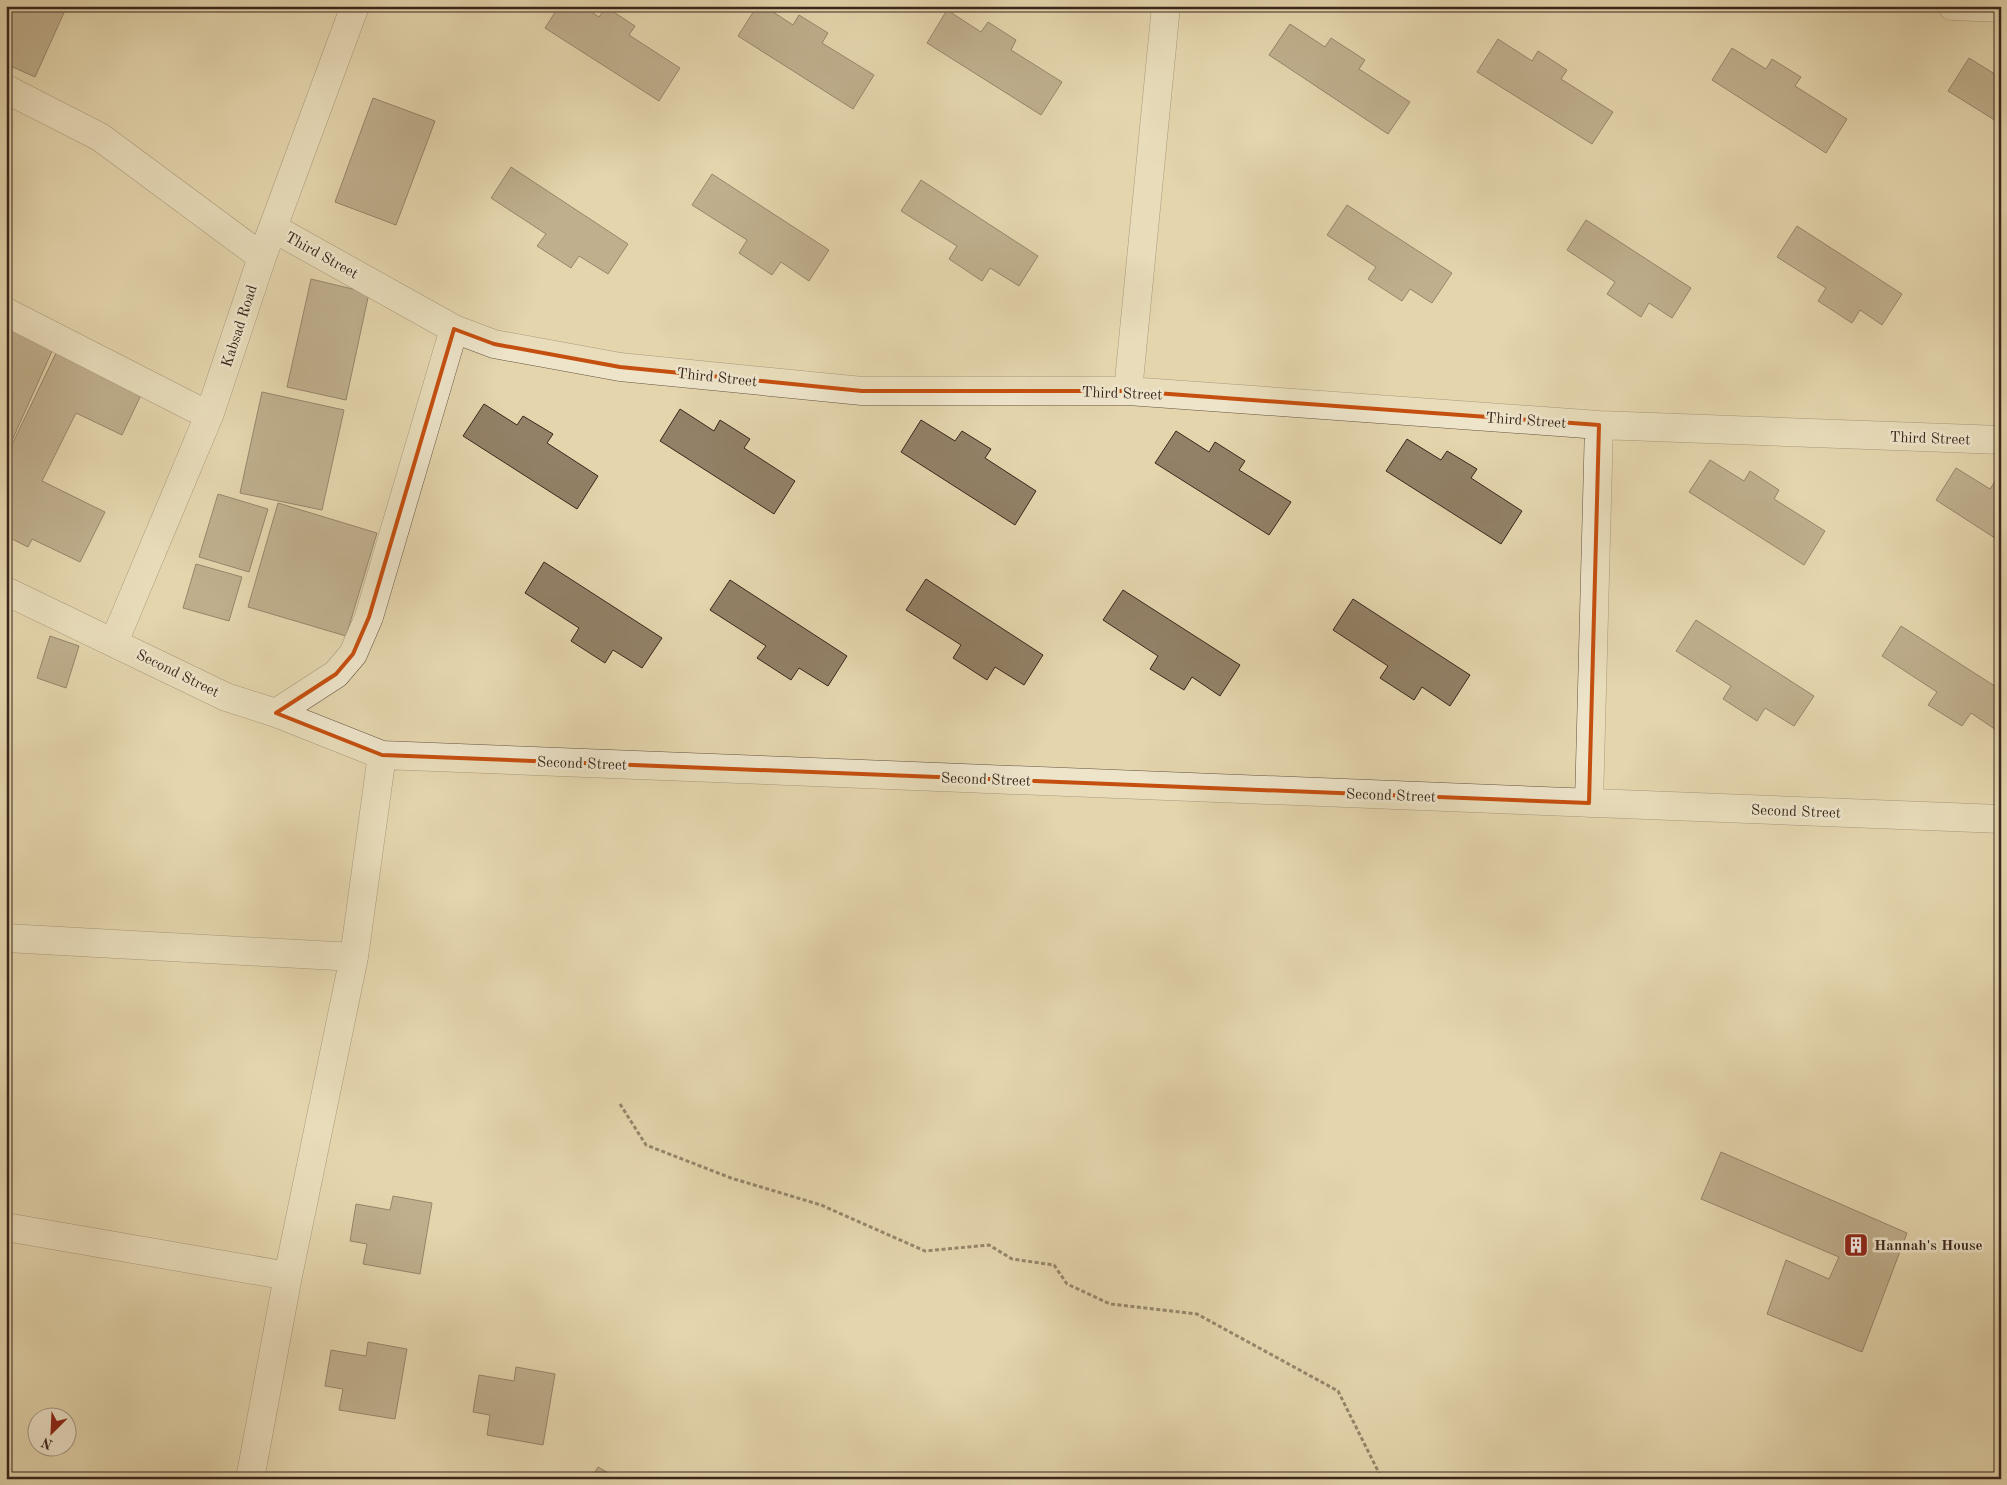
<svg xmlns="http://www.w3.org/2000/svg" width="2007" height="1485" viewBox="0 0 2007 1485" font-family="'Old Standard TT',serif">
  <rect width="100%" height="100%" fill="#e4d5ad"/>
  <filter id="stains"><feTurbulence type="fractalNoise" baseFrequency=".004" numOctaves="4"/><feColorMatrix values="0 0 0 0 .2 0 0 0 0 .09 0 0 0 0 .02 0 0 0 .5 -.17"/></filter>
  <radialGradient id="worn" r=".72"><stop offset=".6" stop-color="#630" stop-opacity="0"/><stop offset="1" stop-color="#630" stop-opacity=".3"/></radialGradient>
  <path fill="#928167" stroke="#39261c" d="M6,6h61l-32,71 -29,-13z
    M559,6h23l17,11 7,-10 29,19 -6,9 51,33 -21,33 -114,-73z
    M757,6h7l29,19 6,-10 29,18 -6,10 52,32 -21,34 -115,-73z
    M947,10l34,22 7,-10 28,18 -5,10 51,32 -21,33 -114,-72z
    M1290,24l35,23 6,-9 34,22 -6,9 51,33 -22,32 -119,-79z
    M1498,39l34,22 6,-10 29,19 -6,9 52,33 -21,32 -115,-72z
    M1732,48l34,21 6,-10 29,18 -6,9 52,33 -21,34 -114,-73z
    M1969,58l32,20v46l-53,-33z
    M373,98l62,23 -39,104 -61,-23z
    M511,167l117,77 -20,30 -29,-18 -8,12 -34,-22 9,-12 -55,-36z
    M712,174l117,76 -20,31 -28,-19 -9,13 -33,-22 8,-13 -55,-35z
    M921,180l117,76 -19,30 -29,-18 -8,13 -33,-22 8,-13 -56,-35z
    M1347,205l105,68 -20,30 -22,-14 -8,12 -34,-22 8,-12 -49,-32z
    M1586,220l105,68 -19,30 -23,-15 -8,14 -34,-23 8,-12 -48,-32z
    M1797,226l105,68 -20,31 -22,-15 -8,13 -34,-22 8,-13 -49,-31z
    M311,279l58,14 -23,107 -59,-13z
    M6,328l47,21 -47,105z
    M57,351l85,42 -20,42 -46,-22 -34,68 63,31 -25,50 -48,-23 -4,8 -22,-11v-79z
    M262,392l82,18 -22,100 -82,-17z
    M484,404l33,21 6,-9 30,18 -6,9 51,33 -21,33 -114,-73z
    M680,409l34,22 6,-11 30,19 -6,9 51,33 -21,33 -114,-73z
    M921,420l34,21 7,-10 29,18 -6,9 51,33 -21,34 -114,-73z
    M1176,431l33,21 6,-10 30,19 -6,9 52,32 -22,33 -114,-72z
    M1407,439l34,21 6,-9 30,18 -6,9 51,33 -21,33 -115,-73z
    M1710,460l34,21 6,-10 29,19 -5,9 51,32 -21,34 -115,-73z
    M1956,468l34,21 6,-9 5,3v59l-65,-42z
    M218,494l50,15 -19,63 -50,-15z
    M278,503l99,30 -31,103 -98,-29z
    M544,562l118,76 -20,30 -29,-18 -8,13 -34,-22 8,-13 -54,-35z
    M196,564l46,13 -13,44 -46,-13z
    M926,579l117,76 -19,30 -29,-18 -8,13 -34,-22 8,-13 -55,-35z
    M730,580l117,76 -19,30 -29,-18 -8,12 -34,-22 9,-12 -56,-36z
    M1123,590l117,75 -20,31 -28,-19 -8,13 -34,-21 8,-13 -55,-36z
    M1353,599l117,76 -20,31 -28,-19 -8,13 -34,-22 8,-12 -55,-36z
    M1696,620l118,76 -20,30 -29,-18 -8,13 -34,-22 8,-13 -55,-35z
    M1901,626l100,64v40l-2,2 -28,-19 -9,13 -34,-21 9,-13 -55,-36z
    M50,636l29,10 -13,42 -29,-10z
    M1721,1152l186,81 -45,119 -95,-38 19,-54 43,19 10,-22 -138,-58z
    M393,1196l39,7 -12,71 -57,-10 4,-20 -17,-3 6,-37 34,6z
    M368,1342l39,7 -12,70 -56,-9 4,-21 -18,-3 6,-36 35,6z
    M516,1367l39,7 -12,71 -56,-10 3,-20 -17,-3 6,-37 35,6z
    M598,1467l21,12h-28z"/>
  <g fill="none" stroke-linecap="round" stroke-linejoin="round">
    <defs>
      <path id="minor" d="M1952,6l49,2
        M6,89l94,48 162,120
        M273,228l181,101 40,15 126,23 242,24h266l471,34 402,15
        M6,312l188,96 16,5
        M1128,391l38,-385
        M6,591l220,106 50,16 106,42 1619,64
        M114,642l96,-229 52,-156 93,-251
        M276,713l60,-39 17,-20 16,-37 85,-288
        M1589,803l10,-378
        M6,938l348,19
        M6,1227l282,49
        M250,1479l38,-203 66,-319 28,-202"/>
    </defs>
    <use href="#minor" stroke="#645240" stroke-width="29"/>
    <path stroke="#39261c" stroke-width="3" stroke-dasharray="4 2.5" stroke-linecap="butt" d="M620,1104l26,41 85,33 90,27 104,46 64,-6 23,14 42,6 13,19 43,20 87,10 141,77 44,88"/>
    <use href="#minor" stroke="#ede4ca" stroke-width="28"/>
  </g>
  <path d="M0 0H2007V1485H0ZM454,329l40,15 126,23 242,24h266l471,34 -10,378 -1207,-48 -106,-42 60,-39 17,-20 16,-37z" fill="#e4d5ad" fill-opacity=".55" fill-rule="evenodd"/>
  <path fill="none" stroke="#c54f0f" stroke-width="4" stroke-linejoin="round" d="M454,329l40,15 126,23 242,24h266l471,34 -10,378 -1207,-48 -106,-42 60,-39 17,-20 16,-37z"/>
  <defs>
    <symbol id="building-square" viewBox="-11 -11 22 22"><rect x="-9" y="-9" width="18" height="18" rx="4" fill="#8f2418" stroke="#ede4ca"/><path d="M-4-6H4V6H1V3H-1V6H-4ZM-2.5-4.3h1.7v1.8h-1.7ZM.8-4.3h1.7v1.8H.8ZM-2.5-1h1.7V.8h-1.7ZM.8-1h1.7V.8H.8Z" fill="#fff"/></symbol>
  </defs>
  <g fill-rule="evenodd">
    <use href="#building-square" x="1842" y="1231" width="28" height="28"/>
  </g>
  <g text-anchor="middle" stroke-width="5" stroke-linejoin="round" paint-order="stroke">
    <g font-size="15" fill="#39261c" stroke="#ede4ca">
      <text transform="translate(322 255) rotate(29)" y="5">Third Street</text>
      <text transform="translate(239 326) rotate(-72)" y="5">Kabsad Road</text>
      <text transform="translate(717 377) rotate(6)" y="5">Third Street</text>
      <text transform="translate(1122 393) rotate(2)" y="5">Third Street</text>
      <text transform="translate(1526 420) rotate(4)" y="5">Third Street</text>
      <text transform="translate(1930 438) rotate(2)" y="5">Third Street</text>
      <text transform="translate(178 673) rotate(26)" y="5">Second Street</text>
      <text transform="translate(582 763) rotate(2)" y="5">Second Street</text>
      <text transform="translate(986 779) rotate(2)" y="5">Second Street</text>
      <text transform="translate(1391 795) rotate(2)" y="5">Second Street</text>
      <text transform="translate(1796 811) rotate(2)" y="5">Second Street</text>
    </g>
    <g font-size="15" font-weight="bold" fill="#39261c" stroke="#ede4ca" text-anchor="start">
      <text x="1874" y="1250">Hannah's House</text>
    </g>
  </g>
  <rect width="2007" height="1485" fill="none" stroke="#e4d5ad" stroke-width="25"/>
  <rect x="8" y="8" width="1992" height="1470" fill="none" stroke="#39261c" stroke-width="2.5"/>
  <rect x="12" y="12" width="1982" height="1460" fill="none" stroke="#39261c"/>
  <g transform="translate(52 1432) rotate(204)"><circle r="24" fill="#ede4ca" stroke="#a59884"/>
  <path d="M0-4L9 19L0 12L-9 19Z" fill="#8f2418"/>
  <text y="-8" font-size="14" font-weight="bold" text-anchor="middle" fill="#39261c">N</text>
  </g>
  <rect width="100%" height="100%" filter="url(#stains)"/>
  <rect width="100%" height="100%" fill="url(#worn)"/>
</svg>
